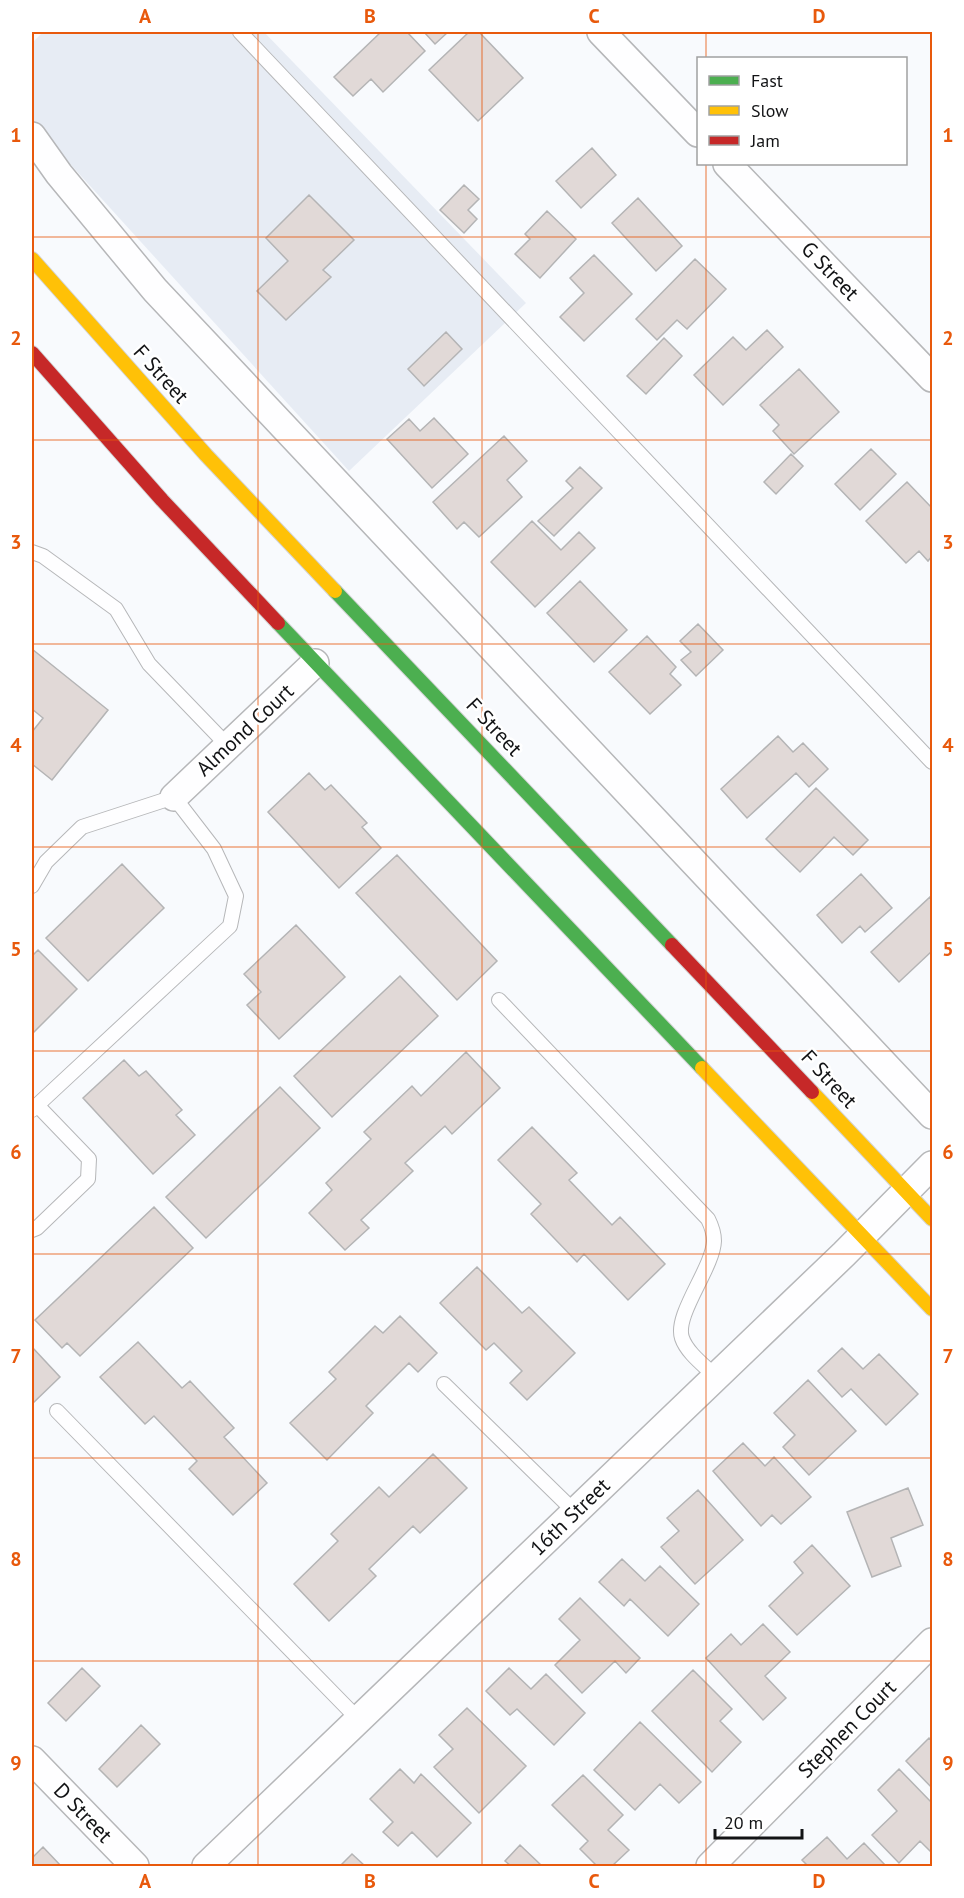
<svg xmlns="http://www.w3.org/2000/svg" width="964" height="1898" viewBox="0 0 964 1898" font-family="'PT Sans',sans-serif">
  <rect width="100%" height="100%" fill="#f8fafd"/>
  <path fill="#e7ecf4" d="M43,32h221l262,271 -177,168 -317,-349v-79z"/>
  <path fill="#e1d9d7" stroke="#b4b4b5" stroke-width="1.5" d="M381,32h26l18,19 -42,41 -12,-13 -18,17 -19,-19z
    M424,32h24l-13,12z
    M469,32h10l44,46 -45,43 -49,-51z
    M592,148l24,27 -35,33 -25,-27z
    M464,185l15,14 -11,11 9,9 -13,14 -24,-23z
    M309,195l45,45 -31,30 8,7 -45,43 -29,-29 31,-30 -22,-23z
    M638,198l44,48 -26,25 -44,-48z
    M547,211l29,28 -36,39 -25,-24 15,-15 -5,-5z
    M594,255l38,39 -48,47 -24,-24 24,-24 -14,-15z
    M695,259l31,30 -39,40 -10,-9 -20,20 -21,-21z
    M767,330l16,17 -60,58 -29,-30 39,-38 13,13z
    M446,332l16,17 -38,37 -16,-17z
    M664,338l18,18 -36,38 -19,-18z
    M799,369l40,43 -45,42 -21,-23 6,-6 -19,-20z
    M434,418l34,36 -36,34 -45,-49 22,-20 11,12z
    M504,436l23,25 -20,19 15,17 -43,40 -15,-15 -7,7 -24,-27z
    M871,449l25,25 -36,36 -25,-26z
    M791,454l12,12 -27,28 -12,-12z
    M580,467l22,21 -48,48 -16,-15 35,-33 -7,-7z
    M907,482l25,26v48l-4,5 -9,-10 -13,12 -40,-42z
    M532,521l29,29 18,-18 16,16 -60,59 -44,-45z
    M580,581l47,49 -33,32 -47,-49z
    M698,624l25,26 -27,26 -15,-16 10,-8 -11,-11z
    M647,636l29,31 -6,7 11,11 -31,29 -41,-42z
    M32,649l76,61 -56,70 -20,-16v-32l11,-14 -11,-9z
    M778,736l15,16 10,-9 25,26 -19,18 -13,-14 -49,45 -26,-29z
    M309,773l16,17 6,-5 36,38 -5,4 19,21 -42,40 -71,-76z
    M816,788l52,52 -15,15 -19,-18 -34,35 -34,-33z
    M397,855l100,106 -40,39 -101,-107z
    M122,864l42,44 -76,73 -42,-43z
    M861,874l31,34 -27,24 -5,-6 -18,17 -25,-28z
    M930,897l2,3v51l-33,31 -28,-30z
    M296,925l49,52 -66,62 -32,-34 14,-13 -17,-18z
    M38,950l39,39 -45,45v-78z
    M400,976l38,40 -106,101 -38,-41z
    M466,1052l34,36 -48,46 -7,-8 -40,37 8,8 -52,49 8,8 -24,22 -36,-37 23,-23 -6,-7 45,-44 -7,-7 48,-46 9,10z
    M124,1060l15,16 7,-5 36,39 -6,5 19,20 -42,39 -70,-76z
    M280,1087l40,41 -114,110 -40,-41z
    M532,1127l45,46 -8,7 43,45 8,-8 45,47 -37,36 -44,-46 -7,8 -46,-48 10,-10 -43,-44z
    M154,1207l39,41 -113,108 -13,-13 -5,5 -27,-28z
    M477,1267l45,46 7,-6 46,46 -48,47 -17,-17 12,-12 -28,-28 -8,7 -46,-47z
    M400,1316l37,37 -19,19 -9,-9 -43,43 7,7 -46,47 -37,-37 46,-44 -7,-7 46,-46 8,7z
    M138,1342l44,46 8,-7 44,47 -10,9 43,46 -34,32 -44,-46 8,-8 -43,-45 -9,8 -45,-47z
    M32,1347l28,30 -28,27z
    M842,1348l21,21 16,-15 39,40 -32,31 -35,-36 -9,8 -24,-26z
    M808,1380l48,51 -47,44 -26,-28 12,-12 -21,-22z
    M743,1443l22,23 9,-9 37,40 -30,27 -9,-9 -11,11 -48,-55z
    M433,1454l34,34 -47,45 -7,-7 -44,43 7,7 -47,45 -35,-37 44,-43 -7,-7 48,-47 10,10z
    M908,1488l15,37 -32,13 10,28 -29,11 -25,-65z
    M698,1490l45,50 -48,44 -34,-37 18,-16 -12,-13z
    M812,1545l38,41 -53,49 -28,-29 34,-33 -9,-11z
    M622,1559l23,22 15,-15 39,38 -31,32 -38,-37 -6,7 -25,-24z
    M580,1598l60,60 -14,15 -11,-12 -33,32 -27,-28 25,-25 -21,-21z
    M763,1624l27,28 -25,24 21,22 -23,22 -57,-62 25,-24 10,11z
    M82,1668l18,18 -34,35 -18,-18z
    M509,1668l22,21 15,-15 39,39 -31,32 -37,-36 -7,6 -24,-24z
    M693,1670l39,39 -12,12 21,21 -29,30 -60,-61z
    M467,1708l59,58 -47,47 -45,-46 19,-18 -14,-14z
    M640,1722l61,60 -22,21 -19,-19 -25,26 -41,-40z
    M141,1725l19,19 -43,43 -18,-18z
    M929,1738l3,3v47l-26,-27z
    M400,1769l14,14 7,-9 50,49 -34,34 -25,-25 -14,14 -15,-14 10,-10 -23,-23z
    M899,1769l33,34v50l-12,-12 -21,22 -27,-28 25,-24 -19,-21z
    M583,1775l40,40 -15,15 21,20 -17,16h-15l-17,-17 8,-8 -36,-36z
    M827,1837l20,22 17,-16 22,23h-78l-6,-6z
    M520,1845l22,21h-31l-6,-5z
    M43,1847l18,19h-29v-8z
    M352,1854l13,12h-25z"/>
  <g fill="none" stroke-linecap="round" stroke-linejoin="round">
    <defs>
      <path id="lane" d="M240,32l692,730
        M32,552l11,4 73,53 33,55 79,82
        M32,886l14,-24 36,-35 92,-30 40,52 22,47 -6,30 -198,184
        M499,1000l209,219c3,6 6,14 6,22 -1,27 -40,74 -32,97 5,15 23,28 34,39
        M32,1230l5,-2 51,-49 1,-20 -52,-54
        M444,1384l131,128
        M57,1411l302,309"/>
      <path id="street" d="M601,32l97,101
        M32,136l27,38 96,116 777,825
        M727,164l205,214
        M174,797l141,-134
        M32,1760l103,106
        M206,1866l638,-612 88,-89
        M710,1866l222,-224"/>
      <path id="fast" d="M335,591l337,354
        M278,623l424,445"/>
      <path id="slow" d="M32,259l174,196 129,136
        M702,1068l230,241
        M812,1092l120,127"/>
      <path id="jam" d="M32,353l130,147 116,123
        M672,945l140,147"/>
    </defs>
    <use href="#lane" stroke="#b6b7b9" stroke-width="16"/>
    <use href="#street" stroke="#b6b7b9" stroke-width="30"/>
    <use href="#fast" stroke="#d2d3d4" stroke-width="16"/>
    <use href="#slow" stroke="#d2d3d4" stroke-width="16"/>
    <use href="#jam" stroke="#d2d3d4" stroke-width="16"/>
    <use href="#lane" stroke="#fefeff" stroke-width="14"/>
    <use href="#street" stroke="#fefeff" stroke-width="27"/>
    <use href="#fast" stroke="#4caf50" stroke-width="14"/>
    <use href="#slow" stroke="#ffc107" stroke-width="14"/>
    <use href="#jam" stroke="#c62828" stroke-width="14"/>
  </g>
  <path fill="none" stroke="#e8590c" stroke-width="1.5" stroke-opacity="0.55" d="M258,32v1834M482,32v1834M706,32v26M706,164v1702M32,237h900M32,440h900M32,644h900M32,847h900M32,1051h900M32,1254h900M32,1458h900M32,1661h900"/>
  <g text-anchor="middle" stroke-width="5" stroke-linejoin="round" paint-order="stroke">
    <g font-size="21" fill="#121315" stroke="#fff">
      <text transform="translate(830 271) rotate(46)" y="7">G Street</text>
      <text transform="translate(161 374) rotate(48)" y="7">F Street</text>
      <text transform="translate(494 727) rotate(47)" y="7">F Street</text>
      <text transform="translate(245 730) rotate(-43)" y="7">Almond Court</text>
      <text transform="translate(829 1079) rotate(47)" y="7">F Street</text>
      <text transform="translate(570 1517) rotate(-44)" y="7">16th Street</text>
      <text transform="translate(847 1729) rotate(-45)" y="7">Stephen Court</text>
      <text transform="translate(83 1813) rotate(46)" y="7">D Street</text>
    </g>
  </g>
  <rect width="964" height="1898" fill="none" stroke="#ffffff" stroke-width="66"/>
  <rect x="697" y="57" width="210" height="108" fill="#ffffff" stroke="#a0a1a1" stroke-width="1.5"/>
  <rect x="709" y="76" width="30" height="9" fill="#4caf50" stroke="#a0a1a1" stroke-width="1.5"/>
  <text x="751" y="87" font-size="18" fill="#121315">Fast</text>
  <rect x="709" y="106" width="30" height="9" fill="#ffc107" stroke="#a0a1a1" stroke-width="1.5"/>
  <text x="751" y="117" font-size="18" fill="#121315">Slow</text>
  <rect x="709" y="136" width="30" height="9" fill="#c62828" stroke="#a0a1a1" stroke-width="1.5"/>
  <text x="751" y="147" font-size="18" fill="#121315">Jam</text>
  <path d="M715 1829v9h87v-9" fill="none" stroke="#121315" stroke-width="3"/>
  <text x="724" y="1829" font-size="18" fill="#121315" stroke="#ffffff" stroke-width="4.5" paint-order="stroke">20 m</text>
  <rect x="33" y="33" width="898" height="1832" fill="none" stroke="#e8590c" stroke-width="2"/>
  <g font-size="20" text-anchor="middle" font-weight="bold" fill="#e8590c">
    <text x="145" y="23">A</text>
    <text x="370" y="23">B</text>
    <text x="594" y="23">C</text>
    <text x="819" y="23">D</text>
    <text x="16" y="142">1</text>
    <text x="948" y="142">1</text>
    <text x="16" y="345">2</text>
    <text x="948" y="345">2</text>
    <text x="16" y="549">3</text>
    <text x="948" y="549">3</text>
    <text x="16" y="752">4</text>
    <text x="948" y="752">4</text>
    <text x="16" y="956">5</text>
    <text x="948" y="956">5</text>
    <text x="16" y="1159">6</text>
    <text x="948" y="1159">6</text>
    <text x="16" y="1363">7</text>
    <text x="948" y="1363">7</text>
    <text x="16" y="1566">8</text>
    <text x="948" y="1566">8</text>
    <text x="16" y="1770">9</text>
    <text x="948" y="1770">9</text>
    <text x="145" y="1888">A</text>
    <text x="370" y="1888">B</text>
    <text x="594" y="1888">C</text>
    <text x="819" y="1888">D</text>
  </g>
</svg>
